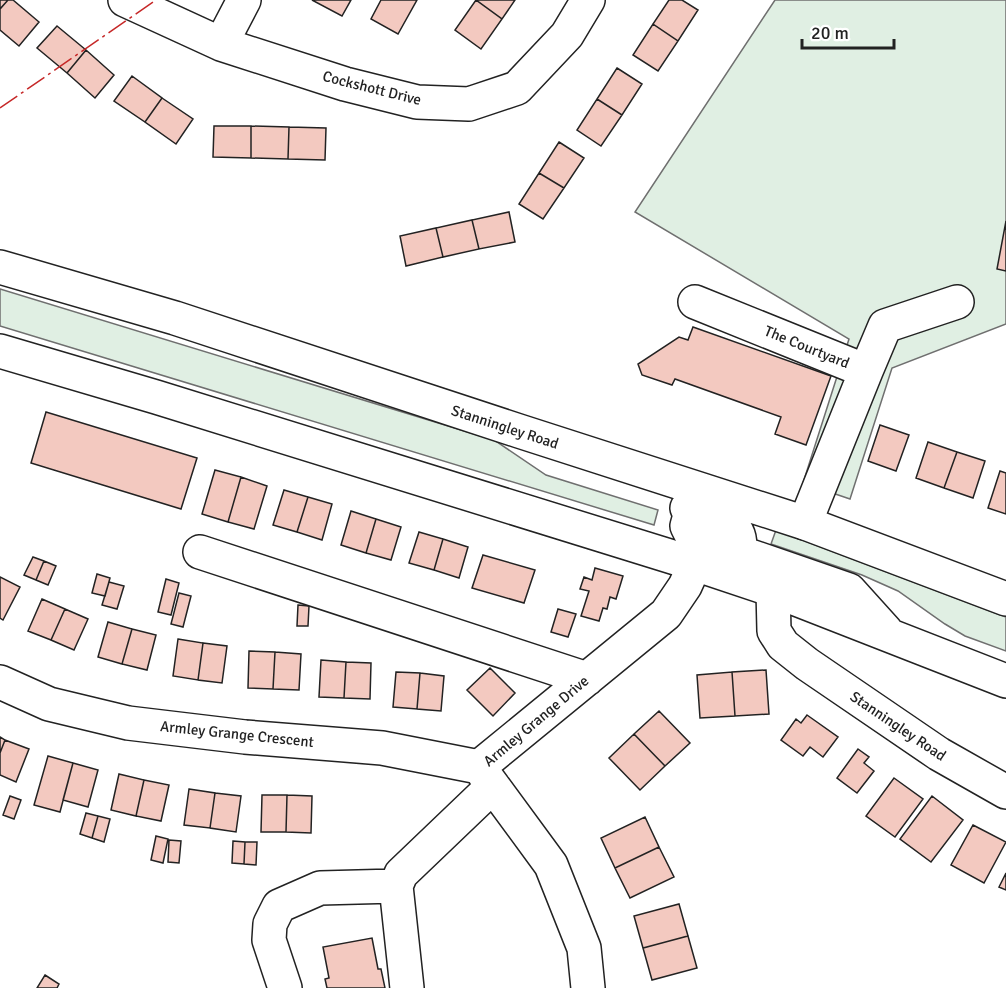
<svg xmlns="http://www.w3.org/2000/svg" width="1006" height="988" viewBox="0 0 1006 988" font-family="Signika,sans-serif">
  <rect width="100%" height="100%" fill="#fff"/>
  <path fill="#e0efe3" stroke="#6f6f6f" stroke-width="1.5" d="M775,0h231v324l-114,44 -42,131 -47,-16 46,-144 -214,-127z
    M0,289l494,151 52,35 112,35 -4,15 -654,-199z
    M776,530l230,87v34l-41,-15 -20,-12 -47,-33 -36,-16 -91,-31z"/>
  <path fill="#f3c9c0" stroke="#222" stroke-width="1.5" d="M0,0h8l-8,9z
    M8,0h5l26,22 -20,24 -19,-16v-21z
    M312,0h39l-9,16z
    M381,0h36l-19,34 -27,-15z
    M476,0l26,19 -21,30 -26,-19z
    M476,0h39l-13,19z
    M669,0h13l16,10 -20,31 -25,-17z
    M653,24l25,17 -20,30 -25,-16z
    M57,26l29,24 -19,23 -30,-25z
    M86,50l28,25 -19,23 -28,-25z
    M617,68l25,16 -20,31 -25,-16z
    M132,76l30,22 -17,24 -31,-21z
    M162,98l31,21 -17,25 -31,-22z
    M597,99l25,16 -21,31 -24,-16z
    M214,126h37v32l-38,-1z
    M251,126l38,1 -1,32 -37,-1z
    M289,127l37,1 -1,32 -37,-1z
    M559,142l25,16 -20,30 -25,-15z
    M539,173l25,15 -21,31 -24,-15z
    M509,212l6,30 -36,7 -7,-29z
    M472,220l7,29 -36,8 -7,-29z
    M1006,221v50l-9,-2z
    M436,228l7,29 -37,9 -6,-30z
    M693,327l138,49 -25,69 -31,-11 6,-17 -106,-38 -3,6 -30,-10 -4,-11 41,-27 9,3z
    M46,412l151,46 -16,51 -150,-46z
    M880,425l29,10 -13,36 -28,-10z
    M928,442l29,10 -13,36 -28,-10z
    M957,452l28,9 -12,37 -29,-10z
    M215,470l26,7 -13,45 -26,-8z
    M1000,471l6,2v41l-18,-6z
    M241,477l26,9 -13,43 -26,-7z
    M284,490l24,7 -11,35 -24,-7z
    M308,497l24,7 -10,36 -25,-8z
    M351,511l25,8 -10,34 -25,-8z
    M376,519l25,8 -10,33 -25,-7z
    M419,532l24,7 -9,31 -25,-7z
    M443,539l25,8 -9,31 -25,-8z
    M483,555l52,15 -11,33 -52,-15z
    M33,557l11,4 -8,19 -12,-5z
    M44,561l12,5 -8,19 -12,-5z
    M595,568l28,8 -7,23 -6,-2 -3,12 -4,-1 -4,13 -18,-5 8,-25 -9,-2 4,-12 8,3z
    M97,574l13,4 -5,18 -13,-3z
    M0,577l20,10 -17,33 -3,-2z
    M166,579l13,4 -8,32 -13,-3z
    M109,582l15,4 -7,23 -15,-4z
    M179,593l12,3 -8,31 -12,-3z
    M42,599l23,10 -14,31 -23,-9z
    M298,605l11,1 -1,20h-11z
    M65,609l23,10 -14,31 -23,-10z
    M558,609l18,5 -8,23 -17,-5z
    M108,622l24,7 -10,35 -24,-7z
    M132,629l24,6 -9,35 -25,-6z
    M178,639l25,4 -5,37 -25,-4z
    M203,643l24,3 -5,37 -24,-3z
    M249,651l26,1 -2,37 -25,-1z
    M275,652l26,2 -2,36 -26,-1z
    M321,660l25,2 -2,36 -25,-1z
    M346,662l25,1 -1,36 -26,-1z
    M490,668l25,25 -22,23 -26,-26z
    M766,670l3,44 -34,2 -3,-44z
    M396,672l24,1 -3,36 -24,-2z
    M732,672l3,44 -35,2 -3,-43z
    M420,673l24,3 -3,35 -24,-2z
    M659,711l31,32 -25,23 -31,-32z
    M807,715l31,22 -15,20 -13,-10 -7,9 -22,-16 15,-21 5,4z
    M634,734l31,32 -25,24 -31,-32z
    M0,737l5,3 -5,13z
    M5,740l24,9 -13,33 -16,-7v-22z
    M858,749l11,8 -5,6 10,8 -17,22 -20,-15z
    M48,756l25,7 -13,49 -26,-7z
    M73,763l25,7 -10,37 -25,-7z
    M119,774l25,6 -8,36 -25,-6z
    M894,778l29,21 -28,38 -29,-21z
    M144,780l25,5 -8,36 -25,-5z
    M189,789l26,4 -5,35 -26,-3z
    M215,793l26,3 -5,36 -26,-4z
    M262,795h25l-1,37h-25z
    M287,795l25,1 -1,37 -25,-1z
    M10,796l11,4 -7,19 -11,-4z
    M932,796l31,24 -32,42 -31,-23z
    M86,813l12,3 -6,22 -12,-4z
    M98,816l12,3 -6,23 -12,-4z
    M645,817l14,30 -44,21 -14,-30z
    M973,825l33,17 -22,41 -33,-18z
    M156,836l12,3 -5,24 -12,-3z
    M169,840l12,1 -2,22 -11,-1z
    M233,841l12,1 -1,22 -12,-1z
    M245,842h12l-1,23 -12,-1z
    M659,847l15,30 -44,21 -15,-30z
    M1006,873v17l-7,-3z
    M679,904l9,32 -45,12 -9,-32z
    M688,936l9,32 -45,12 -9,-32z
    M372,938l6,31h3l4,19h-58l-2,-9 4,-1 -6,-31z
    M45,975l14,9 -2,4h-20z"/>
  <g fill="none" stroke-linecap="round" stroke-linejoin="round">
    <defs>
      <path id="minor" d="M125,0l96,44 124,40 72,18 52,2 48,-16 50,-53 21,-35
        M221,44l23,-44
        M695,302l171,69 -61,152
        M866,371l19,-45 72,-24
        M200,552l387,127
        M773,590l1,41 9,14 24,19 132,90 67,38
        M0,682l49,22 79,19 117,14 137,11 97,19
        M396,886l11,102
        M285,988l-16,-48 1,-16 9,-18 41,-18 76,-2 5,-12 92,-88
        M588,988l-4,-40 -33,-83 -72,-98 187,-153 19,-28 10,-22 8,-24"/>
      <path id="major" d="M0,267l175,51 344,113 286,92 201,76
        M0,351l156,46 539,167 78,26 233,91
        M697,490l-10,36 3,6 5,5 154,53 37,41
        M687,508c25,8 58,10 52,45 -1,8 -6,16 -8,23"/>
    </defs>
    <use href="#minor" stroke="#222" stroke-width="36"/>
    <use href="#major" stroke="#222" stroke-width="36"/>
    <use href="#minor" stroke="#fff" stroke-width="33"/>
    <use href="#major" stroke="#fff" stroke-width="33"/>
    <path stroke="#c62828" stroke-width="1.5" stroke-dasharray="21 4.5 3 4.5" stroke-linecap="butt" d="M0,108l156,-108"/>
  </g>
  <g text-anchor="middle" stroke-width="4.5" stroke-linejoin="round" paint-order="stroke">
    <g font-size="15" fill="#222" stroke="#fff">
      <text transform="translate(372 88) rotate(14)" y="5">Cockshott Drive</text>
      <text transform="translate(807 347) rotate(22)" y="5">The Courtyard</text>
      <text transform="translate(505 427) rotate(18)" y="5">Stanningley Road</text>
      <text transform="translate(536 721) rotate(-40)" y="5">Armley Grange Drive</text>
      <text transform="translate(898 726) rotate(34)" y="5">Stanningley Road</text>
      <text transform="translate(237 734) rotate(6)" y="5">Armley Grange Crescent</text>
    </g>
  </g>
  <path d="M802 39v9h92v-9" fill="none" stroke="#222222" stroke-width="3"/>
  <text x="811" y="39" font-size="18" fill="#222222" stroke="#ffffff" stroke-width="4.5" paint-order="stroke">20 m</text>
</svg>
